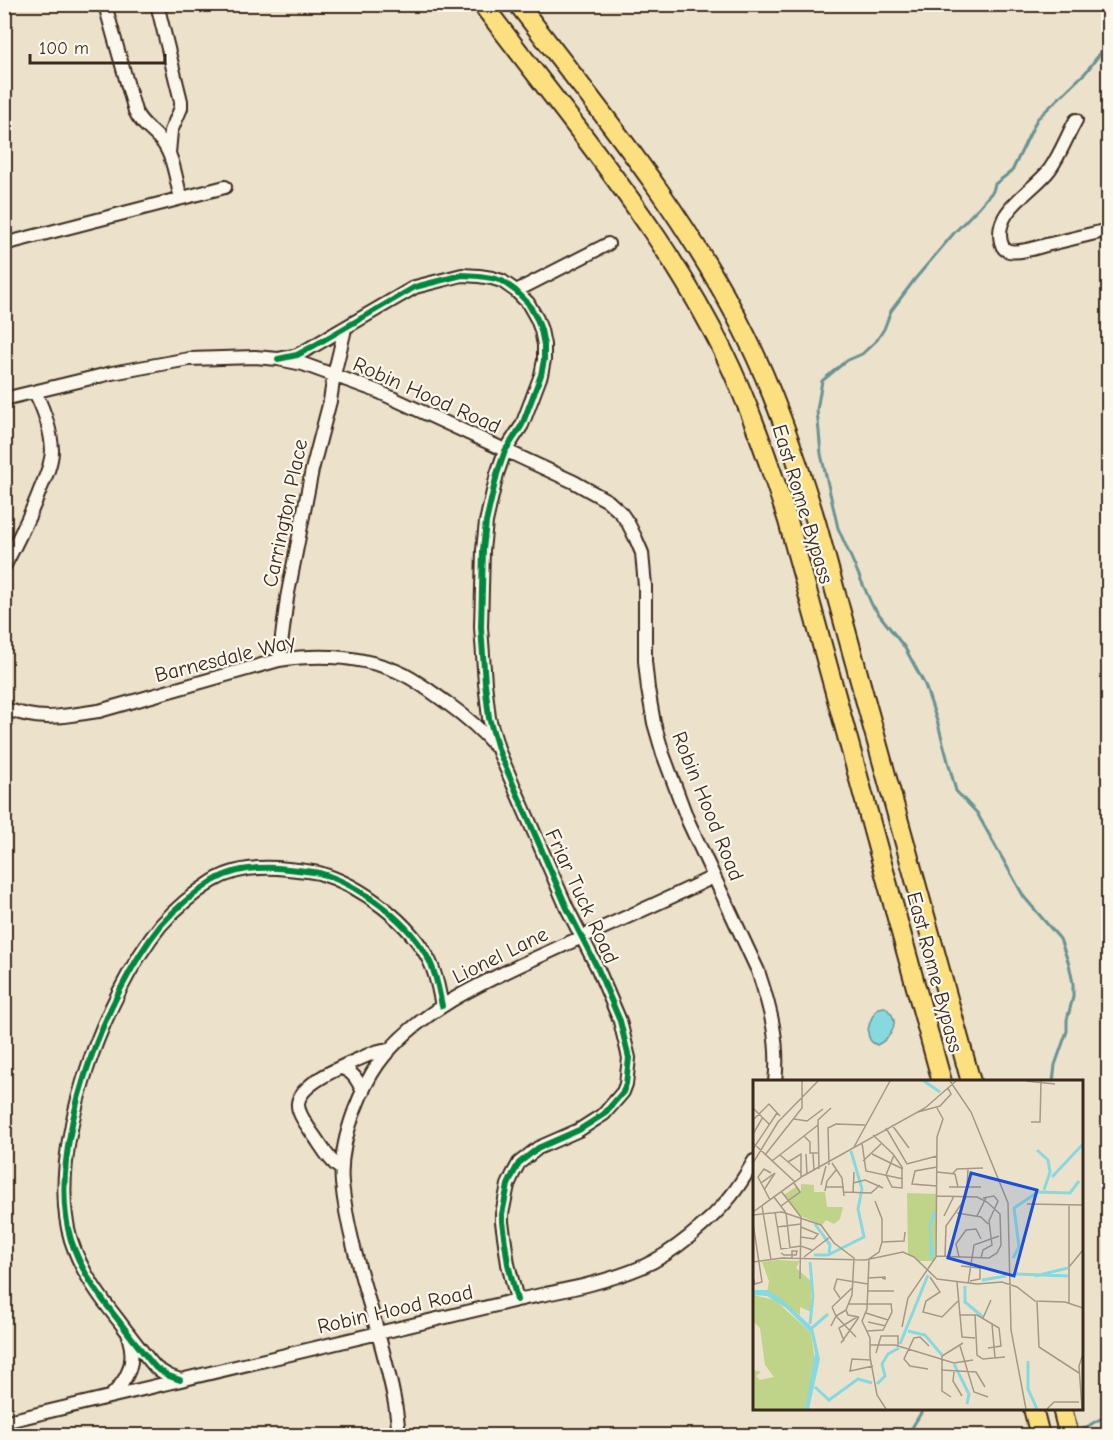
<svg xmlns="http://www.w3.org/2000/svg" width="1113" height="1440" viewBox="0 0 1113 1440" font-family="'Comic Neue',sans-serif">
  <rect width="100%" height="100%" fill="#ece1cb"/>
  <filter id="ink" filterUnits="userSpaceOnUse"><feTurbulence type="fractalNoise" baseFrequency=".0167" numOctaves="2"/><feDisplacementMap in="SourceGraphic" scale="12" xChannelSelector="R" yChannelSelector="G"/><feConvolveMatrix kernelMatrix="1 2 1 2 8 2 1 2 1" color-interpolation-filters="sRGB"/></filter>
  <g filter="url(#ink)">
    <path fill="#87d9e0" stroke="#699392" stroke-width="1.5" d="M885,1007c2,2 5,5 7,8 7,13 -5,25 -15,30 -16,-6 -7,-27 1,-37z"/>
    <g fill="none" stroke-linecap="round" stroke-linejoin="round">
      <path stroke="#699392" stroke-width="3" d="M1053,1082l2,-17 12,-34v-11l6,-23v-14l-4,-19 -9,-25 -36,-42 -47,-84 -21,-22 -18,-67 -13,-39 -20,-37 -33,-43 -34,-77 -17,-74 -4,-44 5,-29 24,-20 16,-7 15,-14 7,-11 7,-18 24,-32 39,-46 26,-27 13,-15 2,-7 17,-13 25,-52 49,-47 22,-29
        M1076,1434l17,-11 15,-8
        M907,1436l17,-28"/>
      <defs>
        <path id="minor" d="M107,4v8l28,99c6,14 19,20 28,32 11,15 13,38 18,55
          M157,4l24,97v7l-10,23 -2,22
          M1076,120c-9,16 -15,33 -26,49 -16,22 -57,41 -49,73 1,4 3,8 8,9 11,2 26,-3 37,-6 21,-5 42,-10 62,-15
          M4,244l221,-57
          M516,291l92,-47
          M278,359l19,-4 13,-7 105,-61 47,-12 17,1 13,2 10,3 14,10 12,12 9,16 4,11 3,15v15l-3,15 -19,50 -17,26 -8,23 -11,48 -3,28 -2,77 4,56 4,35 10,34 68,156 30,59 23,54 9,37 -3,26 -3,8 -19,22 -25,16 -41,18 -19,15 -6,11 -5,11 -6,29v8l6,42 9,36
          M4,399l108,-26 77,-14 66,-2 23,2 25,5 74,27 197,91 34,19 13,12 7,10 8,16 6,14 3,33v75l3,28 6,34 9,31 25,67 70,150c12,36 22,72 17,111
          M4,567c13,-25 26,-50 36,-77 5,-12 12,-26 12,-40 -1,-21 -8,-40 -17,-58
          M279,660l8,-62 25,-128 18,-69 4,-26 11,-46
          M4,709c8,2 16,4 24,6 22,5 48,-1 71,-4l180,-51c41,-6 87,-4 126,15 15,8 28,18 42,28 18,13 34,26 48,43
          M341,1068c12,3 17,13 22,24
          M341,1169c-12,-8 -20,-24 -29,-36 -5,-8 -15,-20 -14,-30 3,-23 58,-42 77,-51l8,-2 6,1
          M180,1380l-11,-4 -13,-8c-13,-15 -25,-31 -37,-47 -20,-25 -38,-50 -48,-81 -27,-88 34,-246 90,-315 15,-17 33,-32 52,-44 23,-14 49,-15 75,-12 10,1 21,2 31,4 42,12 92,50 111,89 7,14 9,30 12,44
          M111,1396c17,-17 25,-34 18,-57
          M4,1422l513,-122c42,-9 85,-16 125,-33 30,-13 69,-46 89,-71 9,-11 16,-23 23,-35
          M399,1436c-1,-11 -2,-22 -4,-32 -13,-75 -45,-145 -53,-221 -2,-23 4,-49 12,-71 6,-16 14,-34 24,-48 43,-59 122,-89 186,-119 50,-22 100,-44 149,-68"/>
        <path id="highway" d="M482,4c34,44 67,87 100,130 52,69 103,139 141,217 27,55 46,112 65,170l154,561
          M518,4c82,107 170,212 229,334 29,59 50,121 69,184l155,560
          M1033,1408l7,28
          M1062,1408l7,28"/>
      </defs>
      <use href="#minor" stroke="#3b2a1e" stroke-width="16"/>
      <use href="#highway" stroke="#3b2a1e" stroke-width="22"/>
      <use href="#minor" stroke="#fbf7ec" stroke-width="12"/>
      <use href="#highway" stroke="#fce080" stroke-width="18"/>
      <defs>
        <path id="cycleway" d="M278,359l19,-4 13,-7 105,-61 47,-12 17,1 13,2 10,3 14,10 12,12 9,16 4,11 3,15v15l-3,15 -19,50 -17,26 -8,23 -11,48 -3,28 -2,77 4,56 4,35 10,34 68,156 30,59 23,54 9,37 -3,26 -3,8 -19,22 -25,16 -41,18 -19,15 -6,11 -5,11 -6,29v8l6,42 9,36
          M180,1380l-11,-4 -13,-8c-13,-15 -25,-31 -37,-47 -20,-25 -38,-50 -48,-81 -27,-88 34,-246 90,-315 15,-17 33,-32 52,-44 23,-14 49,-15 75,-12 10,1 21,2 31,4 42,12 92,50 111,89 7,14 9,30 12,44"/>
      </defs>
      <use href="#cycleway" stroke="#fbf7ec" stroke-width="10"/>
      <use href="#cycleway" stroke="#00873e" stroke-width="6"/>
    </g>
  </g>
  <g text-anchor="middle" stroke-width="4.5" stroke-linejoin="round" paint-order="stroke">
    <g font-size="21" fill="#3b2a1e" stroke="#fbf7ec">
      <text transform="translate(427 395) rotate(24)" y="7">Robin Hood Road</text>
      <text transform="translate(803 504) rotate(73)" y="7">East Rome Bypass</text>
      <text transform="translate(285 513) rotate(-78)" y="7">Carrington Place</text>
      <text transform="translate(225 658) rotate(-14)" y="7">Barnesdale Way</text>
      <text transform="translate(708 806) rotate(68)" y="7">Robin Hood Road</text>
      <text transform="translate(582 896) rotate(65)" y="7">Friar Tuck Road</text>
      <text transform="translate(500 955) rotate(-26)" y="7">Lionel Lane</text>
      <text transform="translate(935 972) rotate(75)" y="7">East Rome Bypass</text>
      <text transform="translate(395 1309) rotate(-13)" y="7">Robin Hood Road</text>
    </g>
  </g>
  <g transform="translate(753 1080)">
    <rect width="330" height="330" fill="#ece1cb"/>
    <path d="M48,104l13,1v7h11l2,15h16l-3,12 -6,5 -8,-4 -4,5 -21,-9 -17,-21 13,-9 4,5zM154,113l30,1 -2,67h-16l-11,-8zM24,180l23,1 -4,7 15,13v31l-11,-5v8l-33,-23 2,-11 -7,-19zM0,215l22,5 36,33 4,29 -10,47h-52v-39l8,2 -5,4 4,4 14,-3 -9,-12 -5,-37 -7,-7z" fill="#bfd389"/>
    <path d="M0,210h14l16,10 30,28 7,31 -11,50h-4l10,-56 -4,-20 -25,-25 -19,-12 -14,-1z" fill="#87d9e0"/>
    <path fill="none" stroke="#87d9e0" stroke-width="3" d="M171,1l16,11M284,70l11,10 2,12 -6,18M299,97l31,-33M62,144l15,21 -1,8M61,175h14l36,-18 -6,-28 4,-20 -11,-38M260,178l6,-11 -5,-39 24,-16 32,1 9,-12M179,179l-2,-34 5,-13M57,182l3,34 -3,28M260,194l55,2M282,196l33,-8M229,200l24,-4M212,206v16l18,15M59,248l16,-14M155,251l17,4 17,20M147,264l28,-69M275,281v28l9,20M201,284l15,30 -2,10M124,304l8,-8 -3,-12 6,-10 11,-6M62,307l14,13 29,-21 14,4"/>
    <path fill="none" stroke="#a59886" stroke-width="1.5" d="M197,1l21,31 37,91 3,127 15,79M273,1l29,3M0,28l16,16M165,32l22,-6 11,-12 -3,-6M41,39l13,2 16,-12M0,40l16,-16 11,12M278,42h9l1,-41M139,45l17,23M133,48l21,36 30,-8M0,54l10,-17M120,55l20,19 9,13v21l-10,-1 -6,-12 8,-20M51,56l6,6v11h9M0,63l42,39M109,63l4,28 37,8M101,67l36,-66M0,69l24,-36M60,73l1,18M53,74l1,20M119,74l31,15M12,75l37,-47v-27M27,75l21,18M19,81l46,-36M110,81l18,-17M35,82l13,-8v23M0,83l25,-41 40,-41M79,83l10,15 2,18M76,85l-1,-37 8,-4 29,1M66,89l-1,-49 13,-12M184,92l18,2 3,13M200,93l4,-4 26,-1M8,103l14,-10 -11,17M100,103l12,-3 18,8M68,105l5,-19M184,106l-25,-2 3,-13 22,-4M72,107h19M196,107h32M214,107l1,-18M28,111l20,26 -1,62M72,111l2,-10 10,-12M91,112l27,1 9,-8M100,113l1,-21M21,117l12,16 4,35M17,120l-12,-23 6,-8 7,4M122,121l7,18v23l-3,10 -10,7 -2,50 -5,12 8,17v19l7,38 9,14M274,124l56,1M9,126l9,54M28,126l19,-14 -6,-9M0,132l50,-36 122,-68 31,-27M22,132l6,37 20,-3 11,4M204,133l24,4 7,7M0,135l29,-3 39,13 13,18 20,15 -2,37 -6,15 2,5 11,2M191,136l10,-20M224,136l9,-18M0,143l9,59 -7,2 -2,-7M24,147l24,-3M48,157l13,2 4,-5 -17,-7M129,162l22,-1 1,-9M28,173l3,2h12l1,-4h-5v8M183,176l53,2 8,-5 4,-8 -1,-31 -13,-12 -10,-5 -40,-1M51,177l26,-20M192,177l1,-31 21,-30M206,177l-3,-13 10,-14 10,-1 5,10M228,178l2,-8 9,-5 -3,-24 9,-20 -4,-5 -11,2M0,182l29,-4 83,2 38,-8 11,5 23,22 40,5 25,-2 15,5 18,14 30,1 18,6M208,186l19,2v11l-10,2M316,187v-62M177,197l10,15 -14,9 -3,11 19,5 16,-16M115,198l17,-1v2l-3,-1M204,202l5,55 13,1M215,204l6,-39 25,-9M115,211h26M87,218l-6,-9 3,-10 31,5M284,222l2,45 40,26M316,223v-36l14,-17M95,224h43l1,8 -9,18 -16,1M79,227l4,9 20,21M79,227l20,-19M113,233l22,7M207,235h17l22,13 2,18 -13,2M222,235l2,40 6,4 22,-2M230,238l8,-18M115,242l18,4M239,244l3,34M78,246l5,-10 10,-6M149,247l6,-29 28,-41 1,-120 6,-18 -6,-11M91,261l-5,-13 18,-11M88,263l18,-26M117,265h25l59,18 19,-3M207,266l14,46 14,5M123,273l5,-17h17v10M117,280l-18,-1 -2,12 23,-5M175,289l-18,-3 -6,-7 10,-21 6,-1 9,9M188,290l35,2 9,15M201,292l-1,9 9,15M198,317l-9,-6v-35l21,-13M294,329l7,-7h25M329,329l-3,-43 4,-12"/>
    <path fill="#1d4ed8" fill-opacity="0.15" stroke="#1d4ed8" stroke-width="3" d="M218,93l66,17 -23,86 -66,-18z"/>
    <rect width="330" height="330" fill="none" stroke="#3b2a1e" stroke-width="3"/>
  </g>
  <rect width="1113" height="1440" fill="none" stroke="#fbf7ec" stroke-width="24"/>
  <rect x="12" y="12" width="1089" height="1416" fill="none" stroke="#3b2a1e" stroke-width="2" filter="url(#ink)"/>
  <path d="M30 54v9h135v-9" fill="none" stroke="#3b2a1e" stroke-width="3"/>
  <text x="39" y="54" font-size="18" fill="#3b2a1e" stroke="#fbf7ec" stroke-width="4.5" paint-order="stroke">100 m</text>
</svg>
